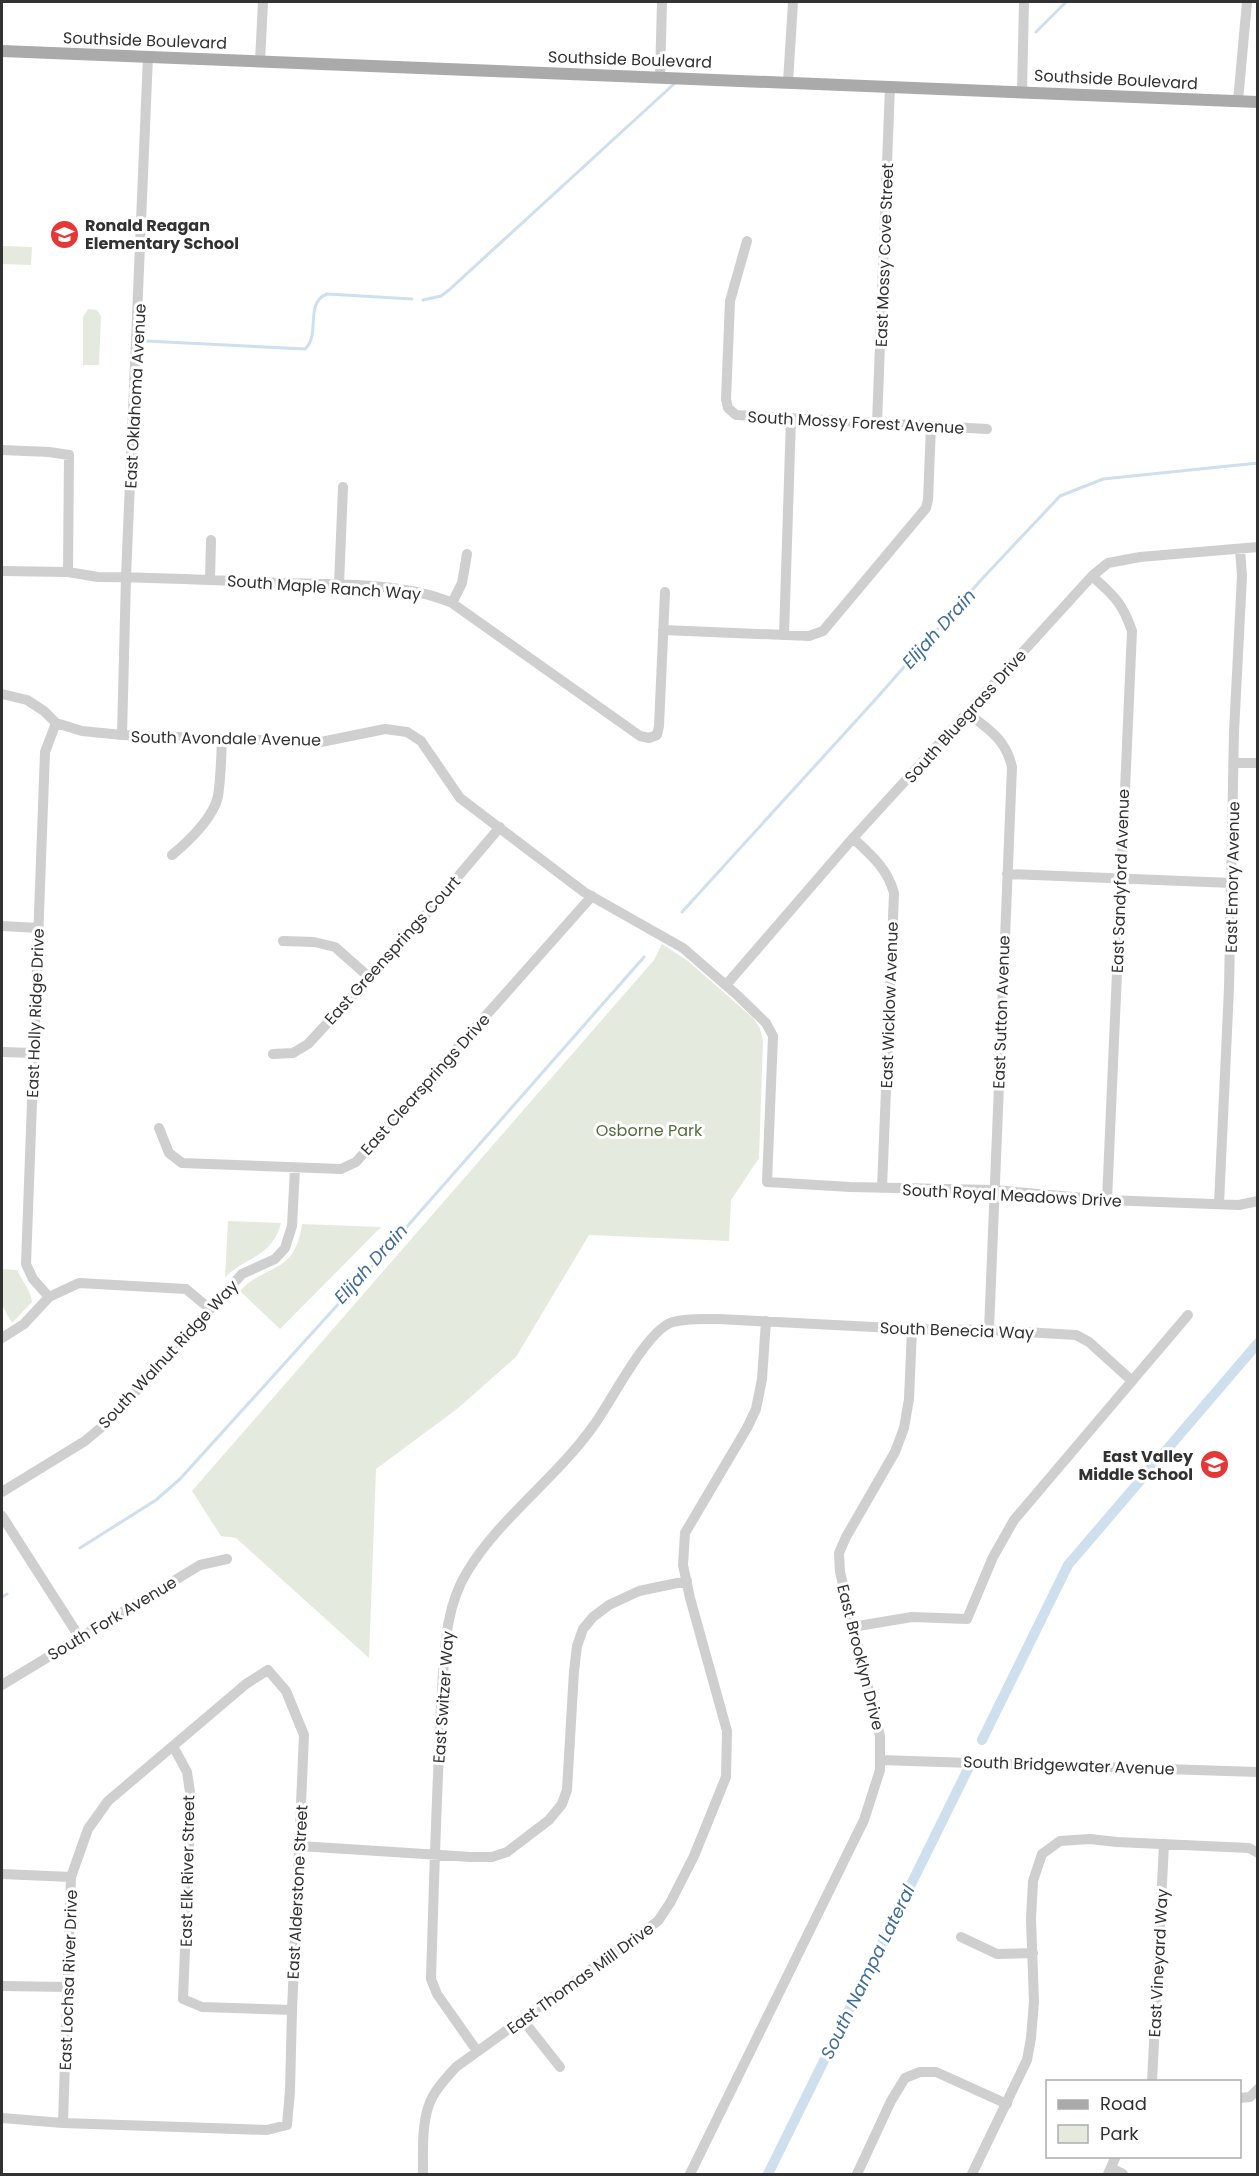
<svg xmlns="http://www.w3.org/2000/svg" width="1259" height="2176" viewBox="0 0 1259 2176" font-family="Poppins,sans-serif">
  <rect width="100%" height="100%" fill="#fff"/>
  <path fill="#e4ebde" d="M2,246l30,1 -1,18 -29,-1z
    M88,309l9,1 4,6 -2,49h-16v-48z
    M662,944l26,17 65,57 7,10 3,13 -4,117 -28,42 -2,41 -140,-6 -73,122 -59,52 -81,60 -7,189 -133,-120 -15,-2 -29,-45 462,-531z
    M228,1221l53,2c-9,34 -32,32 -56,54z
    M302,1224l79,3 -101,102 -40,-38c25,-28 55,-15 62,-67z
    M2,1269l15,1c5,11 14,20 15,32l-20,21 -10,-18z"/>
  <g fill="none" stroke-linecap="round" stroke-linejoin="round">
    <path stroke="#cedfee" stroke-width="3" d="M1036,32l30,-30
      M423,300l18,-4 8,-6 226,-207
      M146,341l159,8c16,-14 -1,-46 22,-55l85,5
      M682,912l192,-211 107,-121 79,-84 43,-17 155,-16
      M80,1548l76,-48 24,-21 180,-199 284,-323
      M2,1597l5,-3"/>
    <path stroke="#cedfee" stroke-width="10" d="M982,1740l86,-175 190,-222
      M768,2174l200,-405"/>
    <path stroke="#cfcfcf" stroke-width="10" d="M260,61l3,-59
      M660,77l2,-75
      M788,82l5,-80
      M1022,91l2,-89
      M1238,101l9,-99
      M747,241l-17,60 -4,98 2,9 8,7 251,14
      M877,423l13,-337
      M2,450l47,2 20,3 -1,117
      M2,571l66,1 30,5c63,0 125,4 188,6 52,2 118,-1 166,20l188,133 9,2 8,-3 2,-9 6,-134
      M1092,576c22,20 30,26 40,55l-25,569
      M210,580l1,-40
      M339,585l4,-98
      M452,603l10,-20 5,-29
      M663,630l146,6 14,-5 103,-123 2,-8 3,-74
      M784,635l7,-217
      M2,694l25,6 17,11 12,12 26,8 40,4 199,7 64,-13 22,3 14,9 39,57 124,94 99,56 53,46 30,29 7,13 -6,146 83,5 144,3 113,10 132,5 19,-4
      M967,713c22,16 39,27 45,54l-23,563
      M122,735l4,-158 22,-521
      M1234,763h24
      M853,838c18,17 34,30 41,55l-12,295
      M172,855c16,-13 42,-38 46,-59 3,-18 3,-38 4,-56
      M1007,874l225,9
      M2,926l36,2
      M283,941l31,1 21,5 35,31
      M726,985l127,-147 239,-262 16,-13 32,-6 118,-10
      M2,1052l32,1
      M273,1054l20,-1 15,-9 97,-105 95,-112
      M159,1128l10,25 13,10 159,6 15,-7 236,-266
      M1219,1204l10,-216 5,-256 8,-156 -2,-27
      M49,1297l-16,-18 -7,-15 19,-512 11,-29
      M2,1338l22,-14 25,-27 30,-14 107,6 24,20
      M2,1492l83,-51 25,-21 132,-146 33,-15 10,-11 7,-22 3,-58
      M2,1516l78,122
      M852,1627l60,-10 55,2 26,-62 21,-37 174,-205
      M2,1685l198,-120 27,-6
      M173,1746l14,26 4,27 -8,200 19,8 90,3
      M880,1760l378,12
      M300,1846l171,11h21l15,-5 42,-32 13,-16 5,-14 7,-119 3,-25 6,-17 10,-12 16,-12 30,-14 48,-10
      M2,1874l69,3
      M961,1937l36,17 36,-1
      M2,1986l66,1
      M522,2019l38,48
      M477,2051l-40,-57 -6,-15c2,-67 4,-135 7,-203 1,-29 2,-58 4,-86 3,-41 3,-82 25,-118 34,-56 89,-93 127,-147 17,-23 53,-96 79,-103 14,-4 30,-3 45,-3l194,10 77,1 87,5 13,7 42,38
      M1152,2082l12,-238
      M1240,2098l10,-1 8,-8
      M2,2118l61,5 204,7 20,-5 3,-34 2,-81 12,-275 -18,-44 -18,-21 -22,14 -138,117 -20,28 -17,48 -8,246
      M1111,2168l12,6
      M423,2174c0,-22 -2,-58 10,-78 6,-11 15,-20 23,-29l202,-146 12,-18 24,-47 32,-79 1,-46 -37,-133 -7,-33 2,-32 62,-105 9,-19 6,-30 4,-58
      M690,2174l174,-354 16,-50v-34l-40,-164 -1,-19 7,-16 49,-85 9,-24 5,-29 3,-70
      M857,2174l34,-73 14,-23 15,-6h16l71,32
      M972,2174l55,-114 4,-22 3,-36 -3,-83 2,-38 9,-27 18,-13 30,-2 27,3 132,6 9,5
      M1108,2174l8,-18"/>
    <path stroke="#aaa" stroke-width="12" d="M2,51l1256,51"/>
  </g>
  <defs>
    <symbol id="school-disc" viewBox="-11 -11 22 22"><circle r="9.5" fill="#e63737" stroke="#fff"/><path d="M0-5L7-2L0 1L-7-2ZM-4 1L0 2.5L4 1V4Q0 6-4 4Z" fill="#fff"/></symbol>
  </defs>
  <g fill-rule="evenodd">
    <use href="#school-disc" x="48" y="218" width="33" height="33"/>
    <use href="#school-disc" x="1198" y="1448" width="33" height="33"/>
  </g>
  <g text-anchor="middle" stroke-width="6" stroke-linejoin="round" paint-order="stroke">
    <g font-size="16" fill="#323232" stroke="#fff">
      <text transform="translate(145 40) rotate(2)" y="6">Southside Boulevard</text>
      <text transform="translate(630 59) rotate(2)" y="6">Southside Boulevard</text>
      <text transform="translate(1116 79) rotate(3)" y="6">Southside Boulevard</text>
      <text transform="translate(884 255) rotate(-88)" y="6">East Mossy Cove Street</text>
      <text transform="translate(135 396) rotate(-87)" y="6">East Oklahoma Avenue</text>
      <text transform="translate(856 422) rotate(3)" y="6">South Mossy Forest Avenue</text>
      <text transform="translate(324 587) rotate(4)" y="6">South Maple Ranch Way</text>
      <text transform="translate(965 716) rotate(-48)" y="6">South Bluegrass Drive</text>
      <text transform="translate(226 738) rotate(1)" y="6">South Avondale Avenue</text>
      <text transform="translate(1232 877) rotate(-89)" y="6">East Emory Avenue</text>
      <text transform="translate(1120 881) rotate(-88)" y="6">East Sandyford Avenue</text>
      <text transform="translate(392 950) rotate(-48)" y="6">East Greensprings Court</text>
      <text transform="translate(889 1005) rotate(-88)" y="6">East Wicklow Avenue</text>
      <text transform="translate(1001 1012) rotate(-88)" y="6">East Sutton Avenue</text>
      <text transform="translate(35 1013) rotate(-88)" y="6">East Holly Ridge Drive</text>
      <text transform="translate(425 1084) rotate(-48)" y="6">East Clearsprings Drive</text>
      <text transform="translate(1012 1195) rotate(3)" y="6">South Royal Meadows Drive</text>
      <text transform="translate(957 1330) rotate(2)" y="6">South Benecia Way</text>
      <text transform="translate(168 1354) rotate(-47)" y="6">South Walnut Ridge Way</text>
      <text transform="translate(112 1618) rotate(-31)" y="6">South Fork Avenue</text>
      <text transform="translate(861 1657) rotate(76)" y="6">East Brooklyn Drive</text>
      <text transform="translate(443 1697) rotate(-86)" y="6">East Switzer Way</text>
      <text transform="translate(1069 1765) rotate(2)" y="6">South Bridgewater Avenue</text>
      <text transform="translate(187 1871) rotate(-89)" y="6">East Elk River Street</text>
      <text transform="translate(297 1892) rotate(-87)" y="6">East Alderstone Street</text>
      <text transform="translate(1158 1963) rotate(-87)" y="6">East Vineyard Way</text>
      <text transform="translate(580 1978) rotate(-36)" y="6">East Thomas Mill Drive</text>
      <text transform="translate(68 1980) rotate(-88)" y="6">East Lochsa River Drive</text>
    </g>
    <g font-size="16" font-weight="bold" fill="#323232" stroke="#fff" text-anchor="start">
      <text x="85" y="231">Ronald Reagan<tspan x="85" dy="18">Elementary School</tspan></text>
      <text x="1193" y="1462" text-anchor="end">East Valley<tspan x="1193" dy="18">Middle School</tspan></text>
    </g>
    <g font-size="16" fill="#516f3e" stroke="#fff">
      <text x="649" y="1136">Osborne Park</text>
    </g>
    <g font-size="18" font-style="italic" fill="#3e6d96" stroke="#fff">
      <text transform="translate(939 629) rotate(-48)" y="6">Elijah Drain</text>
      <text transform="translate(371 1264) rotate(-48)" y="6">Elijah Drain</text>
      <text transform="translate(868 1972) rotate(-64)" y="6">South Nampa Lateral</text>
    </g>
  </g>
  <rect width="1259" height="2176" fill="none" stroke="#323232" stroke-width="6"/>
  <rect x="1046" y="2080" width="195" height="78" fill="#ffffff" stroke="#adadad" stroke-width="1.5"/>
  <rect x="1058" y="2100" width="30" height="9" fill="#aaaaaa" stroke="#adadad" stroke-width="1.5"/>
  <text x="1100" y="2110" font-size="18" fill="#323232">Road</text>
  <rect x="1058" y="2125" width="30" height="18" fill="#e4ebde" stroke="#adadad" stroke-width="1.5"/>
  <text x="1100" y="2140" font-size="18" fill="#323232">Park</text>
</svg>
